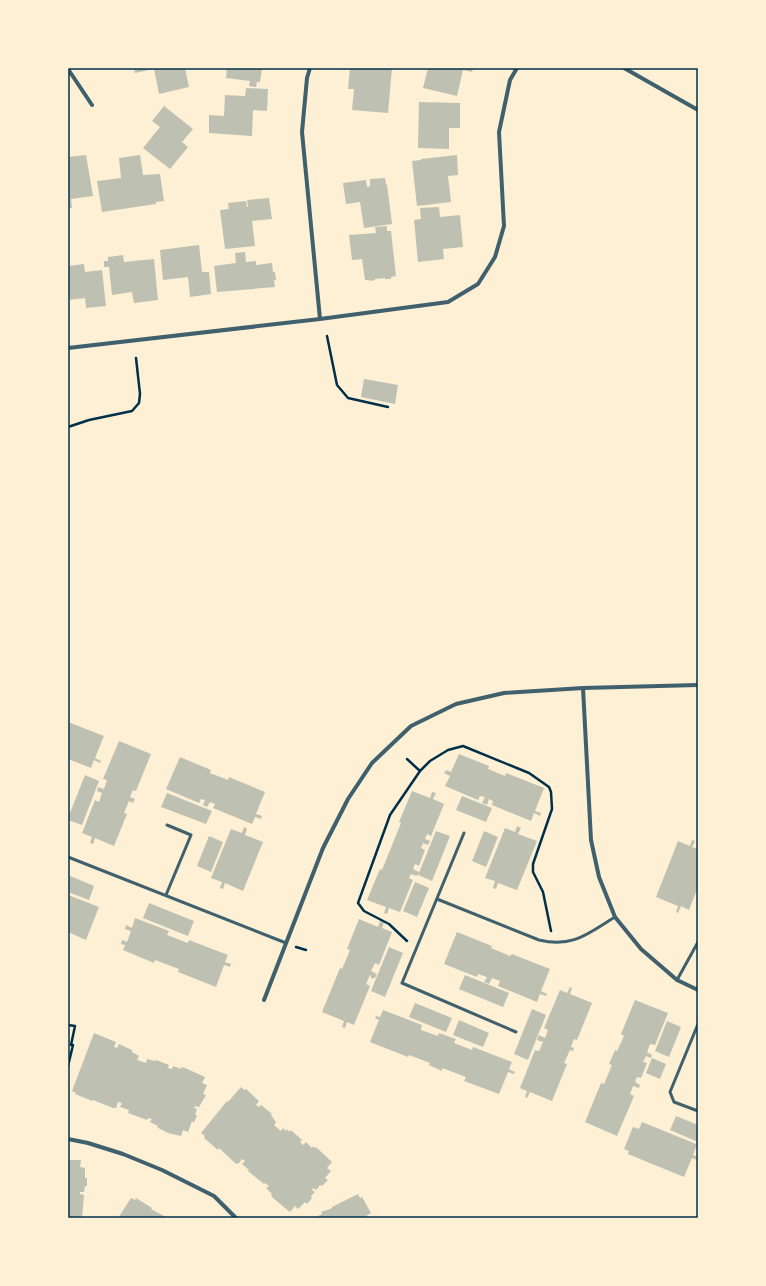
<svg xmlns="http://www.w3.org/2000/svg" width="766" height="1286" viewBox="0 0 766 1286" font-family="'Fira Sans Condensed',sans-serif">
  <rect width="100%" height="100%" fill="#fdf0d5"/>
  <path fill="#bec0b2" d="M134,68h51l4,19 -30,7 -5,-25 -19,4z
    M227,68h35l-2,14h-3l-1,5 -7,-1 1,-5 -24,-3z
    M350,68h42l-4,45 -36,-3 2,-21h-6z
    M428,68h45l-1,4 -9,-2 -6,26 -34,-8z
    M246,88l22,1 -1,22 -14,-1 -1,26 -43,-3v-18l15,1 1,-21 20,1z
    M419,102l41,1v25h-11v21l-31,-1z
    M164,106l29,23 -11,13 6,5 -18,22 -27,-21 17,-21 -8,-6z
    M86,155l7,41 -22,3 1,9h-4v-51z
    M140,155l3,20 17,-1 4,27 -8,1v2l-54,8 -5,-31 24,-3 -2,-20z
    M457,155l1,20 -10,1 3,26 -34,4 -5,-45 9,-1v-1z
    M385,178l1,7 1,-1 5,40 -28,4 -4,-26 -14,2 -3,-21 23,-3 1,7 3,-1v-7z
    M269,198l3,21 -20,2 3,25 -30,3 -5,-39 9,-1 -1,-6 18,-2 1,6h1l-1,-7z
    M439,207l1,10 20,-2 3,32 -20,2 1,10 -26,3 -4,-42 7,-1 -1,-11z
    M387,226v5h4l5,45 -5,1v2h-6v-1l-10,1v1l-5,1 -1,-1h-4l-3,-21 -10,1 -3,-25 27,-2 -1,-6z
    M199,245l3,27h7l2,22 -21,3 -2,-20 -25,3 -3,-30z
    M245,252l1,10 10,-1v4l16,-2 1,9h2l1,8h-2l1,7 -58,5 -3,-26 22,-3 -1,-10z
    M123,255l1,7 30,-3 4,41 -24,3 -2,-11 -20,3 -3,-28h-5v-6h4v-4z
    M84,264l1,8 17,-2 4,36 -20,2 -1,-10 -17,2v-34z
    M364,379l34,6 -3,19 -34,-7z
    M68,722l36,14 -9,22 6,3 -1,2 -6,-3 -3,8 -23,-9z
    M119,741l32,13 -15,37 -3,-1 -3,7 5,2 -2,4 -4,-2 -5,12 3,1 -13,32 -19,-8 -2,6 -3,-1 2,-6 -10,-4 13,-33 4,2 3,-9 -5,-2 1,-4 6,2 3,-9 -4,-1z
    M459,754l30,12 -1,3 17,7 1,-3 38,15 -9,23 6,2 -1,3 -6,-3 -3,8 -39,-16 1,-4 -4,-2 -2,6 -5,-2 3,-6 -5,-1 -2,4 -33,-14 5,-10 -6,-3 2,-3 5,2z
    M180,757l31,13 -1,3 18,7 1,-3 36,15 -9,22 6,2 -1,3 -6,-2 -3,7 -39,-16 2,-4 -5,-2 -3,5 -4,-2 2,-5 -4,-1 -2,4 -33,-14z
    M85,775l14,6 -17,44 -14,-5v-2z
    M412,791l18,7 2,-6 4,1 -3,6 11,5 -13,32 -4,-2 -2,5 5,2 -2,4 -5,-2 -2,5 4,2 -6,16 -4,-2 -2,5 6,3 -2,4 -6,-2 -2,4 4,2 -13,32 -11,-4 -2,6 -3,-1 2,-6 -19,-7 13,-31 2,1 19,-47 -2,-1z
    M167,793l45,18 -6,13 -45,-17z
    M462,796l30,12 -6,14 -30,-12z
    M517,826l4,2 -3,6 19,7 -20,49 -19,-7 -2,6 -3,-1 2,-7 -10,-3 20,-50 10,4z
    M244,827l3,2 -2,6 18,7 -20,49 -18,-8 -2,6 -3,-1 2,-6 -11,-4 20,-49 11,4z
    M436,831l14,5 -18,45 -14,-6z
    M484,831l14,6 -12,30 -14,-6z
    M209,836l14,6 -12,30 -14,-6z
    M692,840l3,1 -3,6 6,2v38l-9,23 -8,-4 -3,7 -2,-1 2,-6 -22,-9 22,-56 12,5z
    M68,875l26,11 -5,14 -21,-8z
    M415,882l14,6 -12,29 -14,-6z
    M68,895l31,12 -13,33 -18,-8z
    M149,903l45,18 -6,15 -45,-18z
    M135,918l34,13 -2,4 21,8 1,-3 39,15 -3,7 6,2 -1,3 -6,-2 -8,22 -38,-15 1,-3 -24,-9 -1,3 -31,-13 2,-5 -4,-1 1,-4 5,2 4,-11 -6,-2 1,-4 6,3z
    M359,919l19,8 2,-6 4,1 -2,6 10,4 -13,33 -4,-2 -4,8 6,3 -2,4h-2v1l-2,-1v-2l-1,-1 -4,9 4,2 -16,39 -7,-3 -2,6 -3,-1 2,-6 -22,-9 18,-44 2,1 8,-19 -3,-1z
    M457,932l35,14 -1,2 19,8 2,-2 38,15 -9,22 6,3 -1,2 -6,-2 -3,8 -39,-16 2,-5 -8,-3 -3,6 -5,-2 3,-5 -9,-3 -1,3 -33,-13z
    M389,947l14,6 -18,44 -14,-6z
    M465,975l44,18 -6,14 -44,-18z
    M570,987l2,1 -2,6 22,9 -15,37 -3,-1 -3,8 3,1 -1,3 -3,-1 -6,13 3,1 -15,37 -22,-9 -3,6 -2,-1 2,-6 -7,-3 15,-38 4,1 4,-9 -6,-2 2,-5 6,3 3,-8 -4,-2 16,-38 7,3z
    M635,1000l33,13 -13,32 -5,-1 -3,8 5,3 -1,3 -5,-2 -3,6 4,1 -6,15 -4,-1 -2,5 5,3 -1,3 -6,-2 -3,8 4,2 -17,40 -32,-14 16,-39 3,1 8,-19 -3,-1 6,-14 2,1 7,-15 -3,-2z
    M415,1003l37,15 -6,14 -37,-15z
    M532,1009l14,6 -18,45 -14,-6z
    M383,1010l39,15 -1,5 17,6 1,-3 17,6 -2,4 18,7 1,-3 39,15 -3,7 6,3 -1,2 -6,-2 -9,22 -35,-13 2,-4 -24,-9v3l-13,-6 1,-2 -21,-8 -1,2 -38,-15 9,-22 -4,-2 1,-2 4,1z
    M459,1020l30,13 -6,14 -30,-12z
    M667,1021l14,6 -12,30 -14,-6z
    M94,1033l22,9 -2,5 3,1 2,-4 13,6v2l7,4 -2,4 9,3 1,-4 8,2 1,-1 13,5 -1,3 4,1 1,-3 8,3v-2l4,1 20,9 -3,6 5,2 -4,9 3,1 -7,12 -4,-1 -1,2 3,1 -2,6h2l-3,8 -2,-2 -4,11 -5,-2 -2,6 -13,-3 -8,-4 -3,-2 1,-1 -8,-4 2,-3 -4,-1 -1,2 -19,-7 1,-3 -9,-3 2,-4 -4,-1 -2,6h-3l-20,-8 -1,1 -17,-7 1,-1 -4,-2z
    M652,1058l14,6 -6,15 -14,-6z
    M241,1087l3,3 2,-1 13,12 -3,4 3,2 2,-2 11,9 -1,1 5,7 -2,3 7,6 2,-3 3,3 1,-2 3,3 1,-2 11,10 -2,2 3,3 3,-3 6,6 1,-2 2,2 1,-1 16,15 -5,6 4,3 -6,7 3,2 -6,6 -2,-1 -4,5 -3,-2 -1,2 3,2 -4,4 1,2 -5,6 -2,-2 -7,7 -3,-3 -5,6 -11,-9 -6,-5 -2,-3 1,-1 -6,-6 3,-2 -4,-3 -1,1 -16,-13 1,-1 -7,-6 3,-3 -3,-2 -4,5 -3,-1 -16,-15 -1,2 -14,-12 1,-2 -4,-3 26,-32 1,1z
    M676,1116l22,9v17l-28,-12z
    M642,1122l54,22 1,-1h1v5l-2,-1 -3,8 5,2v1l-1,2 -5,-2 -8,19 -56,-23 1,-3 -5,-2 9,-22 6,2z
    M68,1160h13l-1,7 5,1v10h2v8h-2l-1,6h-4v2l4,1 -2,23h-14z
    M358,1194l2,4 2,-1 9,16 -5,3 1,2h-53l8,-4 -1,-2 9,-3 2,-1v-1z
    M131,1198l4,2 1,-2 16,10 -1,1 17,9h-50z"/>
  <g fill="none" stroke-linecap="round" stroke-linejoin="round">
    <path stroke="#003049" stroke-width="2.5" d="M327,336l10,49 11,13 40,9
      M68,427l21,-7 43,-9 7,-8 1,-9 -4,-36
      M407,759l13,12
      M407,941l-18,-17 -25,-13 -6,-8 32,-88 30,-44 10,-10 18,-11 15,-4 66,27 20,14 2,5 1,17 -19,55v8l10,20 8,39
      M296,947l10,3
      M68,1025l7,1 -4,19h2l-5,21"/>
    <path stroke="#3f606c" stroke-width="3" d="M464,833l-62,150 114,49
      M68,857l218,86
      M166,895l25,-60 -24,-10
      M437,899l102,41c34,8 48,-6 76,-23
      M677,980l21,-38
      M698,1024l-28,68 4,10 24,9"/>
    <path stroke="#3f606c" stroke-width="4" d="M310,68l-3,10 -5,54 18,187
      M624,68l74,42
      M68,69l24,36
      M68,348l252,-29 128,-17 30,-18 17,-27 9,-31 -5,-94 11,-52 7,-12
      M583,688l8,152 8,37 16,40 26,32 36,31 21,10
      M264,1000l59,-152 25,-49 24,-36 39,-37 45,-22 48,-11 79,-5 115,-3
      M68,1139l20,4 35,11 39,16 52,26 22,22"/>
  </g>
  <rect width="766" height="1286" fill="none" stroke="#fdf0d5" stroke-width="138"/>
  <rect x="69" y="69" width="628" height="1148" fill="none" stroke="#003049" stroke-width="1.5"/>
</svg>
